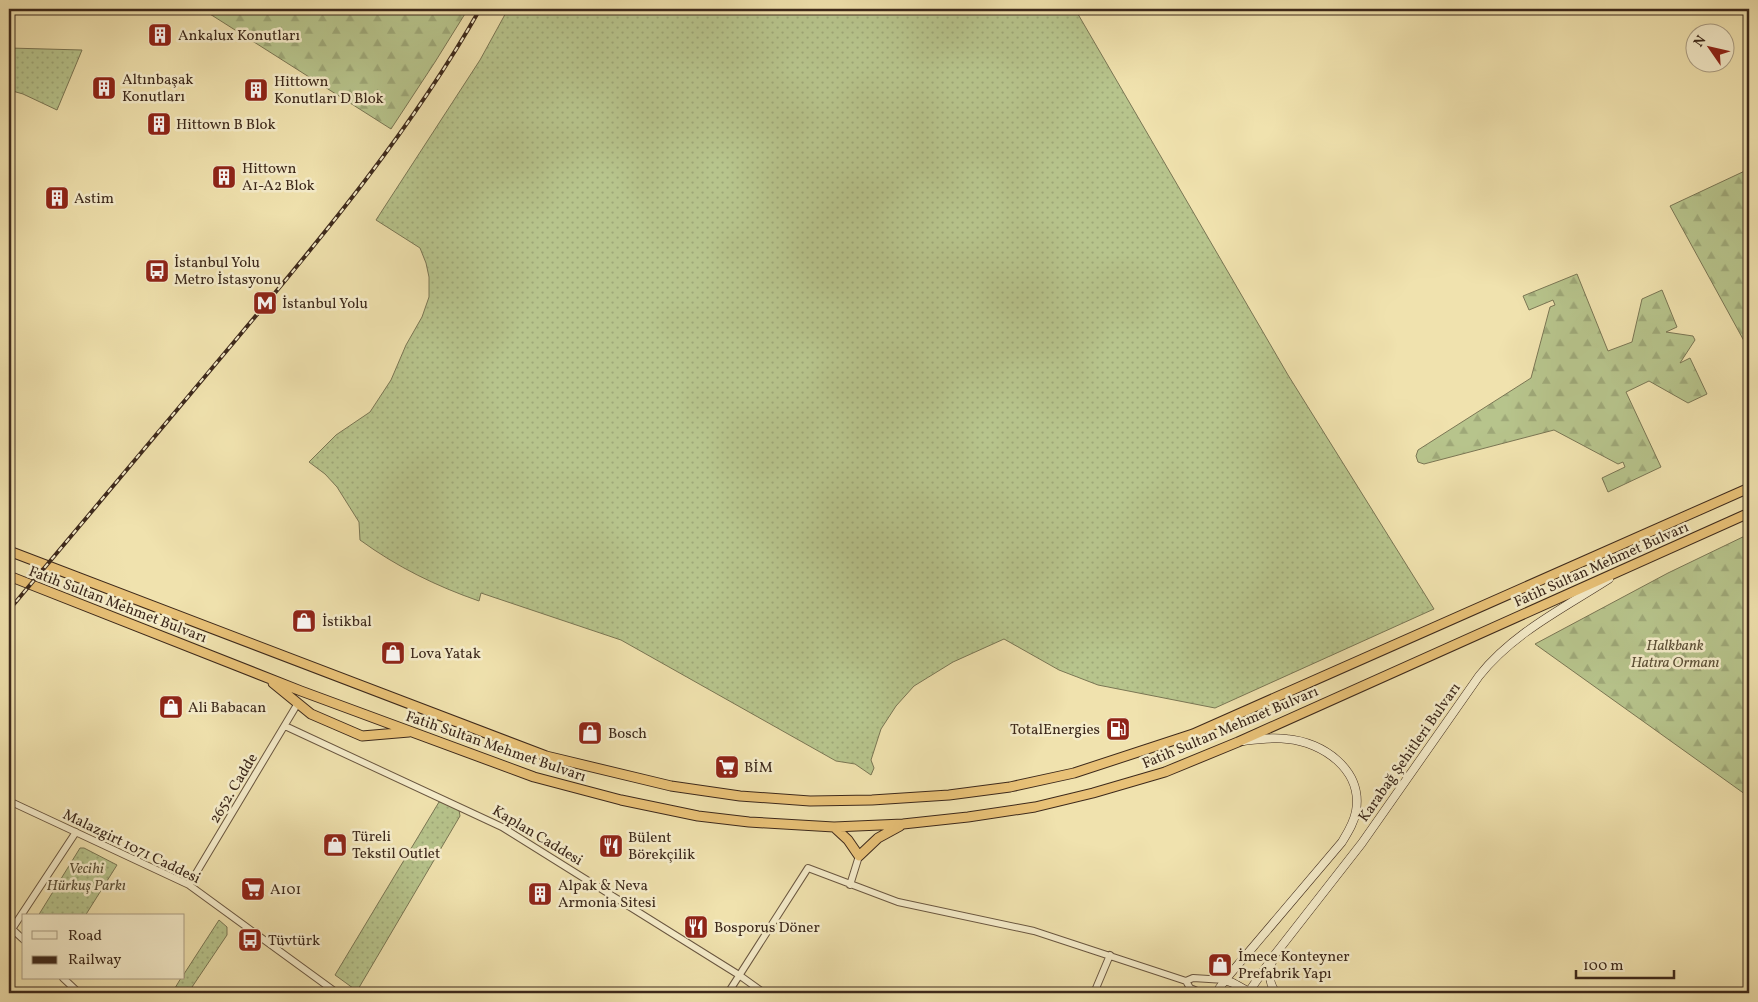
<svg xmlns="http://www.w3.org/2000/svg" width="1758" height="1002" viewBox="0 0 1758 1002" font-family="Vollkorn,serif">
  <defs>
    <pattern id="grass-dots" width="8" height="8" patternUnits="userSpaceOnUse" patternTransform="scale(1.25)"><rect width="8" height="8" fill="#b7c48c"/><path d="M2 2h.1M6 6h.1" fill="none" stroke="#9ea878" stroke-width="1.8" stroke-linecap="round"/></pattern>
    <pattern id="forest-firs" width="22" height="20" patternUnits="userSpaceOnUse" patternTransform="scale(1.25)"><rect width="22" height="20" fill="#b7c48c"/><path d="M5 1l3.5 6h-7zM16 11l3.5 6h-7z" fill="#9ea878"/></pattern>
  </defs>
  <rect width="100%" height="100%" fill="#f0e2ae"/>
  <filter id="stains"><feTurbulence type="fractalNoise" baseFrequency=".004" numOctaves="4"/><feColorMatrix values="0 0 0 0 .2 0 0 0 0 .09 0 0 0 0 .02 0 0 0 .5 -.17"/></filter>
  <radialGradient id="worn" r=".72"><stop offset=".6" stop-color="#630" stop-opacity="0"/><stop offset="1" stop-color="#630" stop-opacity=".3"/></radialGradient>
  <path fill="url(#grass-dots)" stroke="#7a7654" d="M508,9h567l213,366 146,234 -219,99 -117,-23 -39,-15 -55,-31 -51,23 -39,24 -18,20 -15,23 -10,31 3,8 -3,7 -16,-11 -19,-3 -215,-121 -140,-47 -2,8c-43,-15 -82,-34 -119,-61l-1,-18 -22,-35 -12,-13 -16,-12 27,-27 34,-23 21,-32 15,-35 16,-28 7,-20v-20l-3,-14 -6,-15 -44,-28 104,-160z
    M9,48l73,2 -25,60 -34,-16 -14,-4z
    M439,802h4l16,8 1,6 -103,175 -22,-16z
    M80,848h4l33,17 -32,51h-47z
    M219,920l8,7v8l-39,58h-16l9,-15h3v-4z"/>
  <path fill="url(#forest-firs)" stroke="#7a7654" d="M202,9h266l-33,53 -44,67z
    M1749,169v181l-79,-144z
    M1577,274l31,77 24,-9 10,-43 20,-9 15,37 -11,5 27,4 2,4 -15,23 10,-5 17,36 -19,9 -39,-22 -23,11 35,75 -53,25 -6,-14 23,-11 -2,-5 -5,2 -64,-34 -130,34 -6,-2 -2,-6 2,-6 113,-72 19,-71 5,-2 -2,-5 -24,10 -6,-14z
    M1749,534v263l-214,-153 133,-71z"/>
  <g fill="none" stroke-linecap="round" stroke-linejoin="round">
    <defs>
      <path id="tertiary" d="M285,726l217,101 237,148 25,18
        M9,801l180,84 148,108
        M189,885l109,-182
        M850,885l9,-29
        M24,940l-12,-11 64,-97
        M63,978l16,15
        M728,993l80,-125 90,34 136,29 152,50
        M1094,993l16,-38
        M1202,993l-12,-5 -4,-7 7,-3 32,2"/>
      <path id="secondary" d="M1272,962c-4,12 -3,21 4,31
        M1225,980l117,-138c6,-10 12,-19 14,-31 7,-41 -33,-69 -69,-72 -15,-2 -28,0 -43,2
        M1216,993l9,-13 8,3 18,10
        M1248,993l25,-36 89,-114 117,-167c34,-43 85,-68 130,-97"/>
      <path id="trunk" d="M9,551l537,205 125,30 69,10 70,5 62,-1 77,-5 61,-8 64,-14 119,-39 556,-246
        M9,576l292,115 233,86 87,23 77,16 51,6 85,5 69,-3 65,-7 67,-10 58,-14 72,-21 73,-30 511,-229
        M273,683l38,31 51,22 47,-4
        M834,827l14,13 11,16 19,-18 22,-12"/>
    </defs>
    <use href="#tertiary" stroke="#6a5740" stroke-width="8"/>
    <use href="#secondary" stroke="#3d291b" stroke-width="9"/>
    <use href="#trunk" stroke="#3d291b" stroke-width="11"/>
    <use href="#tertiary" stroke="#f5ecca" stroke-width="6"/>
    <use href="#secondary" stroke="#f5ecca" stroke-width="8"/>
    <use href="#trunk" stroke="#e8c177" stroke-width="9"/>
    <defs>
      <path id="rail" d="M9,610c75,-89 149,-178 225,-268 89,-106 178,-213 246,-333"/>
    </defs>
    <use href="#rail" stroke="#3d291b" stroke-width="4"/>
    <use href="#rail" stroke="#f5ecca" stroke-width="2" stroke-dasharray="5.5" stroke-linecap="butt"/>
  </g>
  <defs>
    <symbol id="building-square" viewBox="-11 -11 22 22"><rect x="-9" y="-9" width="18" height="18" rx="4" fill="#8f2418" stroke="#f5ecca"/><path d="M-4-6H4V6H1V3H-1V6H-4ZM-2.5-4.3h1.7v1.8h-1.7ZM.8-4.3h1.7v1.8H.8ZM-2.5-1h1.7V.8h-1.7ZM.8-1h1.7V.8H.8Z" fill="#fff"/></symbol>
    <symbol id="bus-square" viewBox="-11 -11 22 22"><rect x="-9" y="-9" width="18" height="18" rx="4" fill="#8f2418" stroke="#f5ecca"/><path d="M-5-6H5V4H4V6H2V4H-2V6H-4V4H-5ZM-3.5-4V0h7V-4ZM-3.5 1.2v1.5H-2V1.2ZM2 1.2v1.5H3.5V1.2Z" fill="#fff"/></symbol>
    <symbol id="metro-square" viewBox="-11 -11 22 22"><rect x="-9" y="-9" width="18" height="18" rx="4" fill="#8f2418" stroke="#f5ecca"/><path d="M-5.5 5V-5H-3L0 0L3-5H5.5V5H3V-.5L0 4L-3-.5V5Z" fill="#fff"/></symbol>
    <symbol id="shop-square" viewBox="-11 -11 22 22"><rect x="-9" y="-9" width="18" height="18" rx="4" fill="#8f2418" stroke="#f5ecca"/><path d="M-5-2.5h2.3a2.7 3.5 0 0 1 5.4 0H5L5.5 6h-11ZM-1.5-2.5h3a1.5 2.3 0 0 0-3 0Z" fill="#fff"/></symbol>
    <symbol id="fuel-square" viewBox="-11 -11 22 22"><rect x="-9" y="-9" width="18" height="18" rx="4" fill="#8f2418" stroke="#f5ecca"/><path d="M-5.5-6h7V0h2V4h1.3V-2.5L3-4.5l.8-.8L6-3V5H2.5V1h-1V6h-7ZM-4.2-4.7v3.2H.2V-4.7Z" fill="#fff"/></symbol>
    <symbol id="supermarket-square" viewBox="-11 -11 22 22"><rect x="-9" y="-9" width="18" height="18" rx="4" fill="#8f2418" stroke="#f5ecca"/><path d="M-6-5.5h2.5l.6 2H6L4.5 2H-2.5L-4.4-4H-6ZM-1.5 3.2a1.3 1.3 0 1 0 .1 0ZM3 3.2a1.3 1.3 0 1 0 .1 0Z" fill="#fff"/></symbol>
    <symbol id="restaurant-square" viewBox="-11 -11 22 22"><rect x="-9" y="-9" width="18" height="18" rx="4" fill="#8f2418" stroke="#f5ecca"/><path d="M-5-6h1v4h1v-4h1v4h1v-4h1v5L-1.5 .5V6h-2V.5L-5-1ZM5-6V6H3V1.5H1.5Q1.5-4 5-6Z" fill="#fff"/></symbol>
  </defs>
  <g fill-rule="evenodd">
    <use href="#building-square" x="146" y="21" width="28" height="28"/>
    <use href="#building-square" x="90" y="74" width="28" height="28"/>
    <use href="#building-square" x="242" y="76" width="28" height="28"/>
    <use href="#building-square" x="145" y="110" width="28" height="28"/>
    <use href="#building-square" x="210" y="163" width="28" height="28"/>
    <use href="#building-square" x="43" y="184" width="28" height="28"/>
    <use href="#bus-square" x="143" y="257" width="28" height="28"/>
    <use href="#metro-square" x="251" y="289" width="28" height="28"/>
    <use href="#shop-square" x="290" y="607" width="28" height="28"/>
    <use href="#shop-square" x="379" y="639" width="28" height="28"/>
    <use href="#shop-square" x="157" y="693" width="28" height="28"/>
    <use href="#fuel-square" x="1104" y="715" width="28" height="28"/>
    <use href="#shop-square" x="576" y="719" width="28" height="28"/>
    <use href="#supermarket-square" x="713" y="753" width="28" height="28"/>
    <use href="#shop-square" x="321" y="831" width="28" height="28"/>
    <use href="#restaurant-square" x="597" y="832" width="28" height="28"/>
    <use href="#supermarket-square" x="239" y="875" width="28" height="28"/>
    <use href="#building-square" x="526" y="880" width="28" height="28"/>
    <use href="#restaurant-square" x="682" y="913" width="28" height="28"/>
    <use href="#bus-square" x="236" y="926" width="28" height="28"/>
    <use href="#shop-square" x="1206" y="951" width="28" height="28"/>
  </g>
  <g text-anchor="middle" stroke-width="5" stroke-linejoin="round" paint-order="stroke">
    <g font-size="15" fill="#3d291b" stroke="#f5ecca" text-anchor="start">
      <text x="178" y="40">Ankalux Konutları</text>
      <text x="122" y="84">Altınbaşak<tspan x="122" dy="17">Konutları</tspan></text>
      <text x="274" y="86">Hittown<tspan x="274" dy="17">Konutları D Blok</tspan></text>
      <text x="176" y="129">Hittown B Blok</text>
      <text x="242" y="173">Hittown<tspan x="242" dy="17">A1-A2 Blok</tspan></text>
      <text x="74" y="203">Astim</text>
      <text x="174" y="267">İstanbul Yolu<tspan x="174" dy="17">Metro İstasyonu</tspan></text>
      <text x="282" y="308">İstanbul Yolu</text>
      <text x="322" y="626">İstikbal</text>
      <text x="410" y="658">Lova Yatak</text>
      <text x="188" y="712">Ali Babacan</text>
      <text x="1100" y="734" text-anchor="end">TotalEnergies</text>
      <text x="608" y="738">Bosch</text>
      <text x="744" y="772">BİM</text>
      <text x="352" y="841">Türeli<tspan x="352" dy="17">Tekstil Outlet</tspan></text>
      <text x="628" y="842">Bülent<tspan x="628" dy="17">Börekçilik</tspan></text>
      <text x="558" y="890">Alpak &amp; Neva<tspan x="558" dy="17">Armonia Sitesi</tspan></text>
      <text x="270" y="894">A101</text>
      <text x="714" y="932">Bosporus Döner</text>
      <text x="268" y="945">Tüvtürk</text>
      <text x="1238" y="961">İmece Konteyner<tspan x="1238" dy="17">Prefabrik Yapı</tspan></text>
    </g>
    <g font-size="15" fill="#3d291b" stroke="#f5ecca">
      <text transform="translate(1601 564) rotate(-24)" y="5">Fatih Sultan Mehmet Bulvarı</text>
      <text transform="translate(118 604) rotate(21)" y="5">Fatih Sultan Mehmet Bulvarı</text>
      <text transform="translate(1230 727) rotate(-23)" y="5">Fatih Sultan Mehmet Bulvarı</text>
      <text transform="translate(496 746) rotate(19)" y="5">Fatih Sultan Mehmet Bulvarı</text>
      <text transform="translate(1409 752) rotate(-55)" y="5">Karabağ Şehitleri Bulvarı</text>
      <text transform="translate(233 788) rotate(-59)" y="5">2652. Cadde</text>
      <text transform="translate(538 835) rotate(31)" y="5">Kaplan Caddesi</text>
      <text transform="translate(132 846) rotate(26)" y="5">Malazgirt 1071 Caddesi</text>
    </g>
    <g font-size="15" font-style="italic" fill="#5c5037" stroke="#f5ecca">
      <text x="1675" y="650">Halkbank<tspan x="1675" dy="17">Hatıra Ormanı</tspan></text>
      <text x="86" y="873">Vecihi<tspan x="86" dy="17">Hürkuş Parkı</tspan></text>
    </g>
  </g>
  <rect width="1758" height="1002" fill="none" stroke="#f0e2ae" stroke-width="30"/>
  <rect x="10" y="10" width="1738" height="982" fill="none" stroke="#3d291b" stroke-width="2.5"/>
  <rect x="15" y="15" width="1728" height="972" fill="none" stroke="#3d291b"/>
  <rect x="22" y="914" width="162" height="65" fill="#f5ecca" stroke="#ab9e84"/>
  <rect x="32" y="931" width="25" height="8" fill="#f5ecca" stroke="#ab9e84"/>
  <text x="68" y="940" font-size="15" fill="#3d291b">Road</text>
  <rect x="32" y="956" width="25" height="8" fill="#3d291b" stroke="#ab9e84"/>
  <text x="68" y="964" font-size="15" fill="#3d291b">Railway</text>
  <g transform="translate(1710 48) rotate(304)"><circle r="24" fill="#f5ecca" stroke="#ab9e84"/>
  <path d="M0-4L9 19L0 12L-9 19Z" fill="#8f2418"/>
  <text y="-8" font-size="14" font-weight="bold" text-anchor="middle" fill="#3d291b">N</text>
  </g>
  <path d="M1576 970v8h98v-8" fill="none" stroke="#3d291b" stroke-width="2.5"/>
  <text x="1583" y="970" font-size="15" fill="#3d291b" stroke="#f5ecca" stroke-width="4" paint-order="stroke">100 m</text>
  <rect width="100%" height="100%" filter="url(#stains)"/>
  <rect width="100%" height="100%" fill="url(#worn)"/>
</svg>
